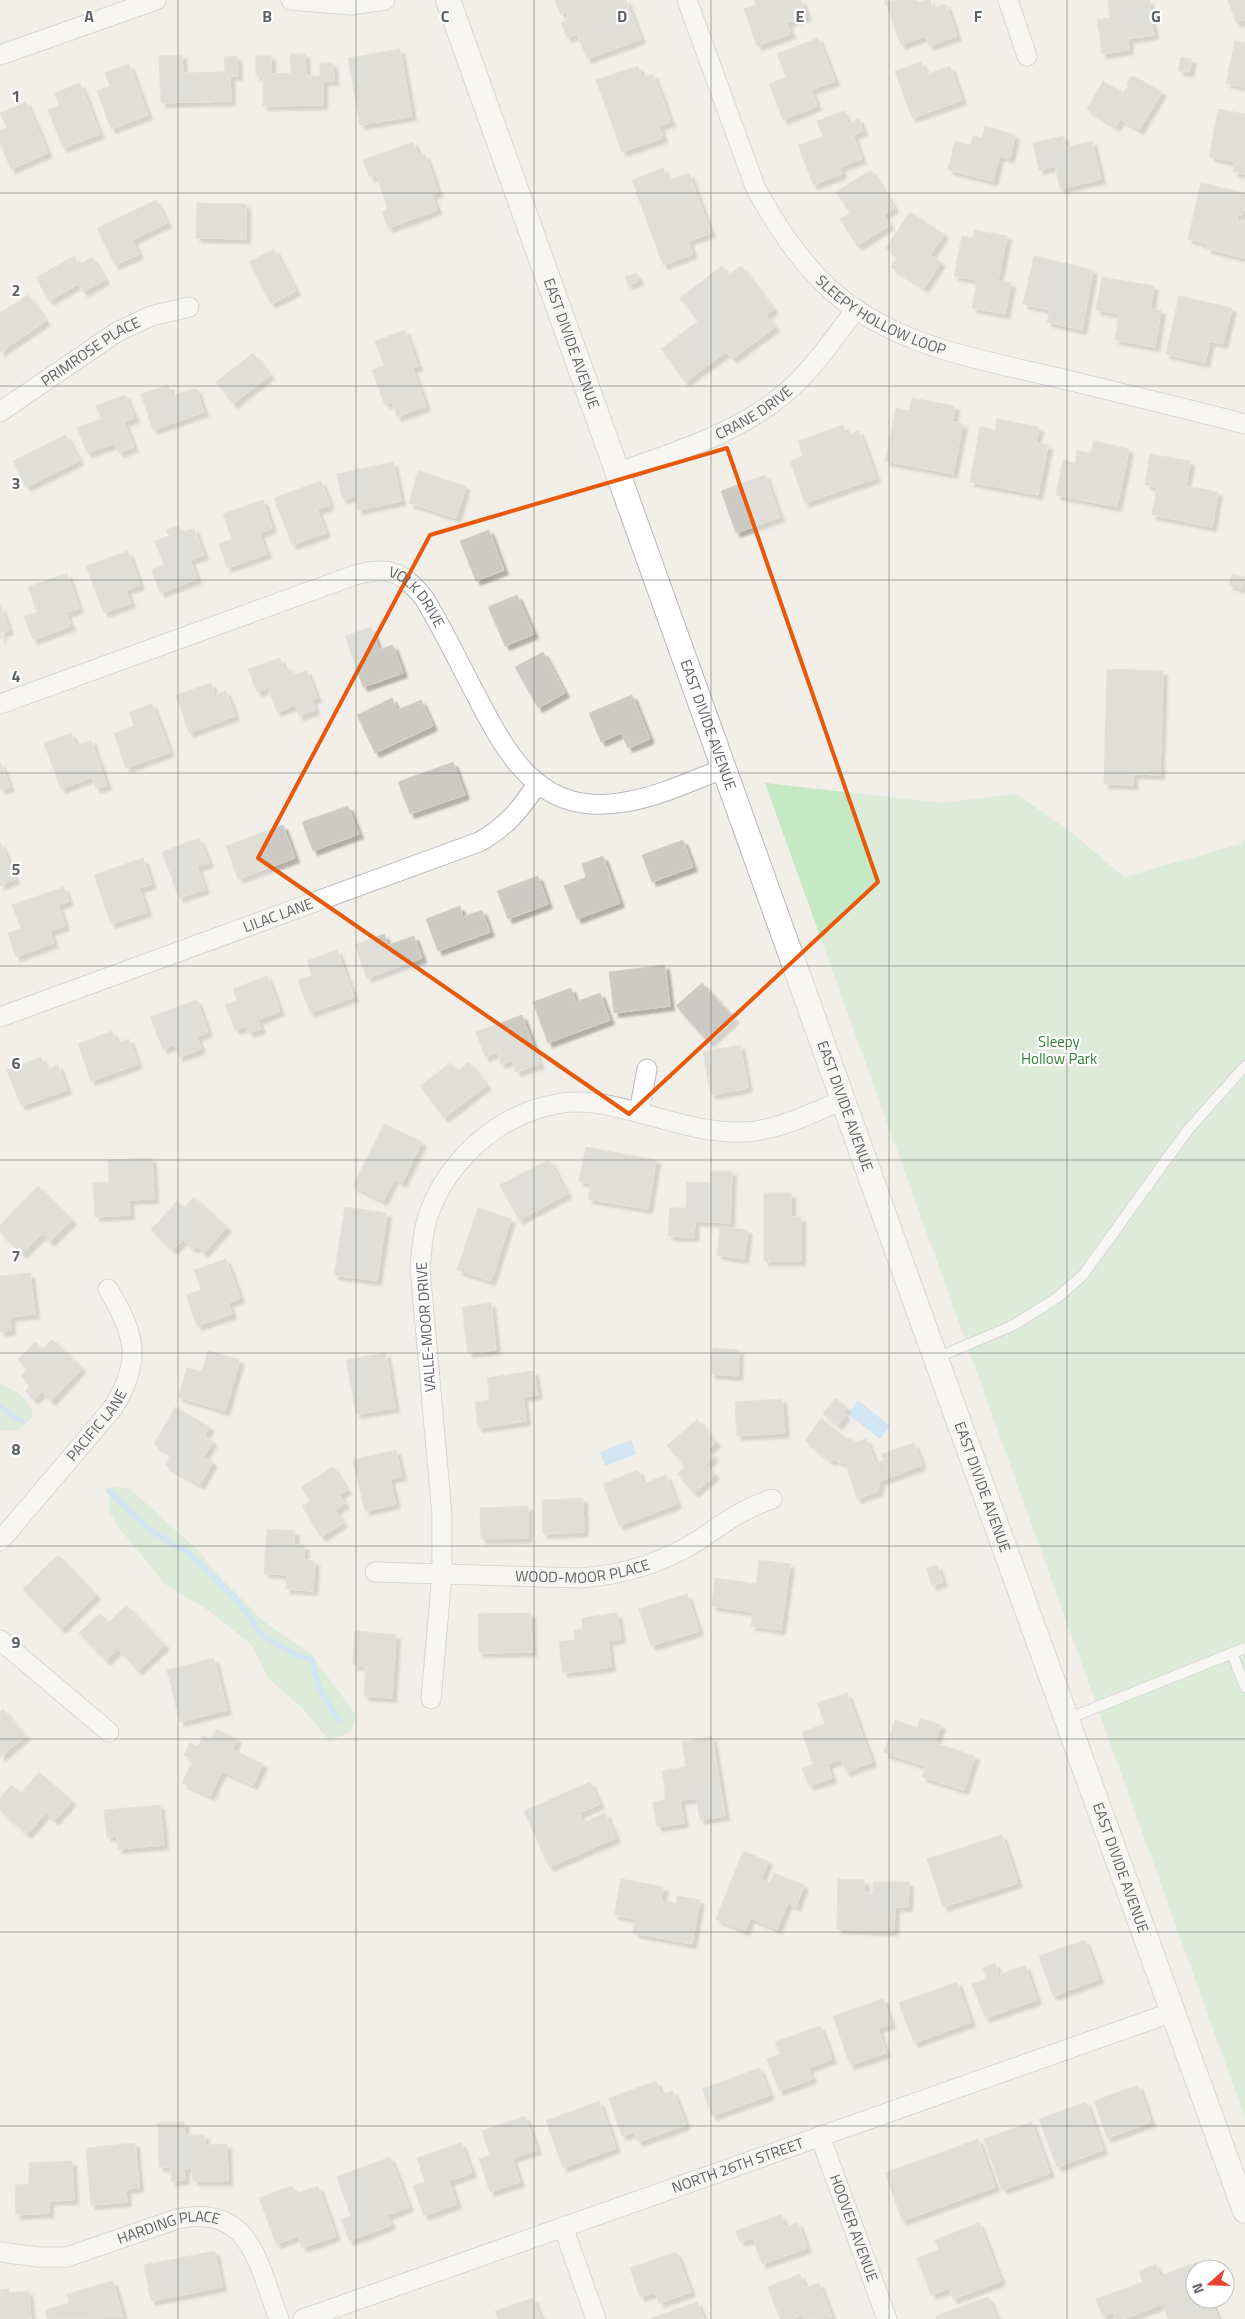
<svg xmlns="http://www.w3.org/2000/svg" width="1245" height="2319" viewBox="0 0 1245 2319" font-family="'Titillium Web',sans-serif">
  <defs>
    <filter id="shadow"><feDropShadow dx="4.5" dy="4.5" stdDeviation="1" flood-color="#0004"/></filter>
  </defs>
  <rect width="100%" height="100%" fill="#f1efe8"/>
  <path fill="#c5e8c5" d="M765,783l177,20 74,-9 54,37 54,46 116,-33 5,-5v1279z
    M0,1384c15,5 31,16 33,32l-15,15 -18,-1z
    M112,1487l18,2 71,64 12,17 50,51 47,32 46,62 -5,17 -22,8 -26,-31 -35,-31 -16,-33 -44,-35 -43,-26 -49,-60 -8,-16z"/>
  <path fill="#aadaff" d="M858,1400l32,26 -10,13 -32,-25z
    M631,1440l5,14 -31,12 -5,-14z"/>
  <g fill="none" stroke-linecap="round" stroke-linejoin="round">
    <path stroke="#aadaff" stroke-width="5.5" d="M0,1407l21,14
      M109,1491l39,38 41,24 50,49 23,33 34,20 16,5 7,27 20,34"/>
  </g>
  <path fill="#cccac5" stroke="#d6d1c6" filter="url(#shadow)" d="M555,0h71l15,39 -54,20 -10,-25 -10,4 -6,-15 8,-4 -3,-7 -6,2z
    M754,0h47l6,16 -20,7 4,11 -34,12 -13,-37 12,-4z
    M917,0l1,2 12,-2 3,8 13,-4 11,32 -28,10 -4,-10 -24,9 -16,-44z
    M1108,0h41l5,35 -26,4 1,11 -27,4 -5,-35 13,-1z
    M1228,0h17v20l-9,3z
    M818,38l17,43 -24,9 6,16 -34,14 -14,-36 17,-7 -9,-23z
    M1235,41l10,2v44l-19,-4z
    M400,49l12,67 -52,9 -12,-67z
    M290,54h15l1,22h14v-13h13l1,18h-11v24l-60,1v-30h-7v-20h15v18l20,-1z
    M182,55l1,18 42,-1 -1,-15 13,-1 1,20h-8l1,25 -70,2 -2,-47z
    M1181,57l11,2 -3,13 -11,-1z
    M921,62l5,13 24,-9 12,34 -50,18 -17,-47z
    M129,64l19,51 -37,14 -14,-38 13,-5 -5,-13z
    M638,66l4,12 11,-4 18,48 -12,4 4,12 -41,14 -26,-72z
    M1130,77h6l26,15 -23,38 -19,-11 -4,8 -29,-18 16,-28 20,12 3,-5 3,1 -2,-5z
    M80,83l20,51 -37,14 -15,-38 12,-4 -5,-13z
    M26,102l22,51 -37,16 -11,-26v-12l7,-3 -7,-15z
    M1218,109l27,5v60l-12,-2 1,-10 -25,-5z
    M844,111l4,12 11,-4 4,12 -10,4 9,24 -22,8 2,7 -29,11 -15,-40 25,-8 -6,-16z
    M985,126l30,9 -5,23 -11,-2 -6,25 -45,-11 7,-29 16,4 2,-9 9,2z
    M1063,136l3,11 26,-6 9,38 -41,10 -5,-23 -16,4 -6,-27z
    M413,142l6,15 6,-3 13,38 -6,3 5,15 -49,18 -6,-16 6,-3 -12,-34 -6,3 -7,-18z
    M663,168l4,13 22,-8 22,60 -23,8 5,13 -30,11 -31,-85z
    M871,170l23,38 -10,7 6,10 -33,21 -17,-27 10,-6 -14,-21z
    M1201,183l44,10v15l-3,7 -4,-1 -1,6 8,2v36l-38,-9 1,-5 -20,-5z
    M156,200l11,23 -35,17 7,14 -24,11 -18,-37z
    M197,203l49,1v35l-50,-1z
    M910,212l34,22 -14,21 11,7 -17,26 -33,-21 7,-11 -12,-8z
    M974,230l33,6 -9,45 13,2 -6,31 -33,-6 5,-28 -23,-4 8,-40 11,2z
    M274,249l22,42 -25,13 -22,-42z
    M74,256l5,9 13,-8 13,23 -22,12 -5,-8 -29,17 -13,-23z
    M1034,256l59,14 -11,60 -35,-8 3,-12 -27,-6z
    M722,266l7,9 12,-9 33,43 -8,6 9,12 -43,32 -6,-7 -41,30 -24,-33 37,-28 -18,-23z
    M636,273l3,8 -11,4 -3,-8z
    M1102,277l52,9 -4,23 11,1 -6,37 -40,-7 4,-26 -23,-4z
    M28,295l18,26 -46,31v-39z
    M1179,296l53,12 -9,36 -13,-3 -5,22 -39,-9z
    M405,330l13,36 -6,2 14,38 -29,11 -5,-15 -7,3 -13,-35 12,-5 -9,-24z
    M253,353l17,22 -37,29 -17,-22z
    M168,385l4,11 24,-8 8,24 -51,18 -12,-36z
    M125,395l10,23 -11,4 10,25 -15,6 -4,-10 -28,10 -10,-25 24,-9 -5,-13z
    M912,398l43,8 -3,16 11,2 -10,50 -68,-13 11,-53 13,3z
    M997,419l42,8 -3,15 12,3 -10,50 -68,-13 10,-55 15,3z
    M843,425l4,10 12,-4 17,47 -71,25 -15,-42 13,-5 -5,-15z
    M66,435l13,26 -53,26 -13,-26z
    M1094,441l35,8 -12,58 -61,-12 7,-35 12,3 2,-12 14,2z
    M1150,454l40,7 -4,25 32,6 -6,35 -60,-12 5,-28 -12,-2z
    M393,462l8,39 -43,9 -2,-14 -14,3 -5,-25z
    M418,471l48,15 -10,32 -47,-15z
    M765,475l15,42 -44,16 -15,-42z
    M321,481l9,24 -13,5 9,23 -34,12 -18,-47z
    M263,500l9,28 -13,5 8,21 -40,14 -8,-24 13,-5 -9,-25z
    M179,526l3,7 12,-5 10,27 -14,5 7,19 -37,14 -8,-23 12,-5 -9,-24 14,-5 -3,-6z
    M489,530l15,40 -28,11 -16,-40z
    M128,551l12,34 -14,5 5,13 -27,10 -18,-47z
    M67,573l12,35 -13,5 5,13 -38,14 -9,-24 13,-4 -9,-25z
    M1232,574l13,3 -3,12 -13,-4z
    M517,595l17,39 -29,12 -17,-39z
    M0,605l9,25 -9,3 2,5 -2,1z
    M371,627l8,23 14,-5 10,28 -40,14 -18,-51z
    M543,652l22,41 -27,15 -23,-41z
    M280,658l5,13 6,-2 3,6 13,-4 10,27 -5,2 3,10 -16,6 -4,-11 -18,7 -9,-24 -11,4 -9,-23z
    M1107,669l56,2 -3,104 -27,-1v11l-29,-1z
    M211,683l4,12 11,-4 9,25 -46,17 -13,-38z
    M632,695l18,44 -22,9 -7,-15 -20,9 -12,-29z
    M392,698l5,12 24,-10 12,26 -58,27 -18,-38z
    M152,704l18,48 -44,16 -12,-34 20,-8 -5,-14z
    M71,733l5,13 15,-6 16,45 -11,4 -4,-12 -31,12 -17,-46z
    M0,761l10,26 -10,3z
    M453,762l12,33 -55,19 -12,-32z
    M348,806l11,28 -46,17 -11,-29z
    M283,825l12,33 -57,21 -12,-33z
    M199,838l10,25 -12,4 8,22 -26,9 -17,-46z
    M683,840l10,27 -41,15 -10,-27z
    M0,841l15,38 -15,7z
    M603,856l17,47 -43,16 -13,-33 22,-9 -4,-13z
    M143,858l9,26 -13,4 8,24 -36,12 -17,-49z
    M538,876l10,28 -40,15 -11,-28z
    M64,887l5,14 -11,4 7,21 -15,5 4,12 -38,14 -8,-24 13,-4 -9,-24z
    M460,906l3,11 19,-7 8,22 -52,19 -12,-32z
    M384,934l4,11 26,-9 8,22 -55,20 -12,-33z
    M337,950l17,47 -44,16 -12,-33 14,-5 -5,-14z
    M665,965l5,41 -56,7 -5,-41z
    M267,976l13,35 -22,9 3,9 -12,4 -3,-7 -11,4 -10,-25 12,-4 -4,-12z
    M702,983l33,36 -26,24 -33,-37z
    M571,988l5,14 24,-9 10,27 -62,23 -15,-41z
    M197,1000l11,32 -11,5 4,12 -22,8 -4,-13 -12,5 -13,-32z
    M522,1015l18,49 -24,8 -4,-12 -11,4 -4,-12 -12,5 -9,-25z
    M112,1031l5,12 12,-4 9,25 -47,17 -13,-37z
    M740,1045l8,43 -37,7 -8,-43z
    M41,1057l5,13 12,-5 9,25 -46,16 -14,-36z
    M469,1062l18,23 -43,33 -24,-32 30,-23 7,8z
    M384,1124l38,18 -20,41 -8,-4 -11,22 -30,-15z
    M586,1147l70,13 -8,49 -60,-10 3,-15 -12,-3z
    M152,1158l2,41 -25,1 1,15 -35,2 -2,-34 16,-1 -1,-22z
    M549,1160l18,34 -48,26 -19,-35z
    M711,1171h21l-2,52 -35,-2 -1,16 -26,-1 2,-28h16l1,-26 24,1z
    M38,1186l34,34 -22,22 -8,-8 -20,20 -22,-22v-7z
    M764,1193h27v24h10v44h-37z
    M194,1197l33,30 -23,26 -7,-7 -4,3 -10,-9 -10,10 -22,-20 26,-29 7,7z
    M345,1207l42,6 -10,68 -43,-6z
    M478,1208l33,11 -20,62 -34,-11z
    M720,1227l28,3 -4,29 -27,-4z
    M226,1259l14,39 -12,5 4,11 -35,12 -11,-31 15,-5 -7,-20z
    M30,1273l5,41 -25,3 1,13 -11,2v-56z
    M491,1303l5,47 -28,3 -6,-46z
    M52,1339l30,29 -31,33 -9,-9 -8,8 -9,-9 5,-5 -9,-10 7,-7 -10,-9 17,-18 8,7z
    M713,1348l26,2 -1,26 -27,-2z
    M208,1351l32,9 -15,51 -47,-14 9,-29 15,4z
    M386,1353l9,55 -39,6 -10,-54z
    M534,1371l4,24 -15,2 3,24 -48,7 -3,-26 15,-2 -3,-22z
    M835,1398l11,9 -4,5 4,3 -8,10 -15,-11z
    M782,1399l3,34 -48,3 -2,-34z
    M175,1407l35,20 -6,9 9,5 -9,16 9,5 -13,23 -35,-20 6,-11 -17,-10z
    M821,1418l26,21 3,-2 5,5 11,-3 9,24 9,-3 6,17 -11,4 1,4 -2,6 -21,8 -11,-34 -12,-6 -4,2 -25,-20z
    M697,1419l19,23 -8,8 6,7 -8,8 9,10 -21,18 -17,-19 8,-8 -18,-20z
    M914,1443l8,22 -31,12 -9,-23z
    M396,1450l6,26 -12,3 6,25 -31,7 -12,-51z
    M333,1467l14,23 -8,5 6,9 -10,6 8,13 -22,14 -19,-31 8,-5 -9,-14z
    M638,1470l5,14 23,-9 11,29 -58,22 -16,-42z
    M583,1498l1,34 -41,2 -1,-34z
    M528,1506v32l-47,1 -1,-31z
    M267,1529l28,2 -1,14h11l-1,15 11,1 -2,30 -27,-2 1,-14 -23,-2z
    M58,1555l38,40 -35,34 -38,-40z
    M759,1560l31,4 -9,66 -30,-4 2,-14 -41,-6 3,-28 41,6z
    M937,1565l6,17 -11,4 -6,-18z
    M687,1594l12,37 -48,15 -12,-37z
    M126,1605l39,40 -27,26 -20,-22 -12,12 -27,-28 21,-20 8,10z
    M531,1613l1,39 -53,1 -1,-39z
    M617,1613l4,26 -13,2 3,26 -48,6 -4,-31 16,-2 -1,-9 9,-2 -1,-11z
    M355,1631l41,4 -4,63 -28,-2 2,-30 -13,-1z
    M214,1658l13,52 -47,12 -13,-52z
    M847,1693l25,69 -26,10 -5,-13 -14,5 5,14 -23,8 -7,-18 11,-4 -11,-32 23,-8 -8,-21z
    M3,1709l23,27 -26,21v-45z
    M920,1718l21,7 -6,18 40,13 -11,34 -42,-13 3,-11 -41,-13 11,-33 22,8z
    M216,1729l21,10 -5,10 31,15 -10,21 -31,-14 -12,25 -28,-13 11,-23 -9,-5 6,-12 8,4 5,-11 8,4z
    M712,1737l13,79 -25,4 -4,-22 -16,2 4,23 -27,4 -4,-25 13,-2 -4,-29 24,-4 -4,-25z
    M39,1772l33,29 -18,20 -8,-8 -19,21 -27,-24v-12l11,-13 10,8z
    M590,1782l10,22 -21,9 4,10 22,-10 11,25 -67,29 -25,-56z
    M160,1805l4,40 -46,4 -1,-13 -10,1 -3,-27z
    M1002,1835l16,48 -75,24 -16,-48z
    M743,1851l25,10 -7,18 9,4 4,-10 30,12 -8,22 -8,-4 -11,26 -27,-11 -5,13 -29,-12z
    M621,1879l43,8 -3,13 15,3 1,-7 23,4 -8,44 -59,-11 3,-14 -22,-4z
    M838,1879l27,1 -1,13h9v-11h36l-1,25h-13l-1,24 -57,-2z
    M1085,1940l14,39 -46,17 -14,-40z
    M995,1963l4,12 26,-10 12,35 -52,18 -13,-34 15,-5 -4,-11z
    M957,1982l14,40 -57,21 -15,-40z
    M883,1999l8,25 -13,4 8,25 -36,12 -17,-49z
    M820,2026l12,33 -24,9 4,11 -33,12 -12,-32 13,-5 -5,-12z
    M759,2068l11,27 -58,21 -10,-27z
    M656,2081l6,14 11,-4 13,34 -48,17 -4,-10 -12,4 -13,-38z
    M1138,2085l13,37 -44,16 -13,-37z
    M599,2101l17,47 -53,20 -17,-47z
    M1086,2102l17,48 -46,17 -18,-48z
    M525,2116l12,34 -25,8 8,24 -30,10 -11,-33 11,-4 -8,-24z
    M184,2122l1,13h20v10l22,-1 1,37h-35l-1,-13 -8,1 1,11 -14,1v-14h-12l-1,-44z
    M1031,2122l19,51 -48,17 -18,-51z
    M978,2139l17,48 -93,34 -17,-48z
    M135,2143l4,45 -13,1 1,13 -36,3 -5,-57z
    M461,2143l11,30 -23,8 8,23 -33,12 -11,-30 12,-4 -8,-24z
    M390,2157l19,50 -22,8 4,10 -42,16 -8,-22 10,-3 -14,-39z
    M72,2161l2,39 -25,1v12l-33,2 -1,-30 14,-1v-21z
    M292,2186l3,8 23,-8 18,50 -34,12 -4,-12 -22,8 -17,-46z
    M781,2215l4,12 13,-4 9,25 -45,16 -9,-26 -13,4 -4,-11z
    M979,2223l22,58 -48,18 -4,-11 -18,7 -14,-37 22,-8 -4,-10z
    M215,2251l7,36 -71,14 -7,-36z
    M676,2252l15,40 -32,11 -4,-11 -15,5 -10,-29z
    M1197,2262l2,7h-4v30h16l7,20h-50l-5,-15 -40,15h-8l-2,-7 -11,4 -6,-17 47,-17 -4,-11 17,-7 4,12z
    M800,2274l5,14 14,-5 13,34 -27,2 -2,-5 -12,5h-11l-12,-32z
    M113,2281l10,36 -76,2 -2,-9 24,-7 -2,-9z
    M9,2289v4l19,-2 3,28h-31v-29z
    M988,2297l9,22h-60l-1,-3z
    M533,2298l8,21h-43l-3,-8z
    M697,2302l7,17h-55z"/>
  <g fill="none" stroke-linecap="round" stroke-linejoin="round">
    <defs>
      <path id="service" d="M936,1358l78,-33 44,-28 25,-22 104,-144 58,-65
        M1232,1653l13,34
        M1067,1719l178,-71"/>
      <g id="minor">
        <path d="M291,0l60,5 34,-5"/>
        <path id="s1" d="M687,0l69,189c25,45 57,93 101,121 57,38 124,50 189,65 66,16 133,32 199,49"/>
        <path d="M1008,0l19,56"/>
        <path d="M0,55l156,-55"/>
        <path id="s2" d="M0,412l117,-80 34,-16 38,-9"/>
        <path id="s3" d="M619,472c59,-21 123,-40 171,-83 25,-23 45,-52 66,-80"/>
        <path id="s4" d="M0,704l355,-129c34,-9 47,-4 69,23 19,31 35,65 52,97 33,64 65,122 149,107 34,-5 68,-22 100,-34"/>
        <path id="s5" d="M0,1017l479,-175c26,-14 42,-33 58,-58"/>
        <path d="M639,1112l8,-43"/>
        <path id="s6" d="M0,1541l113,-133c29,-47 23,-73 -5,-119"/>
        <path id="s7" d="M375,1572l205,6c43,-3 83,-15 119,-38 25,-17 43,-31 73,-41"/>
        <path d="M0,1640l109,92"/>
        <path d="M431,1699l11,-125v-59l-22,-247c2,-20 3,-41 11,-60 25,-63 95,-114 164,-105 50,7 98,31 149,29 34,-1 69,-20 100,-32"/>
        <path id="s8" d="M820,2136l67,183"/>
        <path d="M563,2227l33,92"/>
        <path id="s9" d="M0,2252l38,5h29l110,-38c75,-16 81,47 102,100"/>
        <path id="s10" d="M303,2319l870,-307"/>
      </g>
      <g id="tertiary">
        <path id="s11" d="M448,0l471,1312 326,899"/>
      </g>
    </defs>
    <use href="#service" stroke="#b5b8bc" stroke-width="12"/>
    <use href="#minor" stroke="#b5b8bc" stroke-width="21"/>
    <use href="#tertiary" stroke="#b5b8bc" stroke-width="26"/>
    <use href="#service" stroke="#fff" stroke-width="10"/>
    <use href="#minor" stroke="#fff" stroke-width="19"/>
    <use href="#tertiary" stroke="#fff" stroke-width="24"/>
  </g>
  <path d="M0 0H1245V2319H0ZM727,448l151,434 -249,232 -371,-256 172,-323z" fill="#f1efe8" fill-opacity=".55" fill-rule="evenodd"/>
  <path fill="none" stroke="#e8590c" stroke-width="4" stroke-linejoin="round" d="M727,448l151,434 -249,232 -371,-256 172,-323z"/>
  <path fill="none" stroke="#5f6368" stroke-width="1" stroke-opacity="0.55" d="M178,0v2319M356,0v2319M534,0v2319M711,0v2319M889,0v2319M1067,0v2319M0,193h1245M0,386h1245M0,580h1245M0,773h1245M0,966h1245M0,1160h1245M0,1353h1245M0,1546h1245M0,1739h1245M0,1932h1245M0,2126h1245"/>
  <g text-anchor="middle" stroke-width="4.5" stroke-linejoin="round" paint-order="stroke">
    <g font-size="15" fill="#5f6368" stroke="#fff">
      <text dy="5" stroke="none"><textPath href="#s1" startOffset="384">SLEEPY HOLLOW LOOP</textPath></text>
      <text dy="5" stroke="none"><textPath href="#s11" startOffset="365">EAST DIVIDE AVENUE</textPath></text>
      <text dy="5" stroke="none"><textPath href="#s2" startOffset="109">PRIMROSE PLACE</textPath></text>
      <text dy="5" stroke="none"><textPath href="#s3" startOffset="148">CRANE DRIVE</textPath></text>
      <text dy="5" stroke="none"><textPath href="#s4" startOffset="451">VOLK DRIVE</textPath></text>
      <text dy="5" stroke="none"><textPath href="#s11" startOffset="770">EAST DIVIDE AVENUE</textPath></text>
      <text dy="5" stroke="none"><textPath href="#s5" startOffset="296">LILAC LANE</textPath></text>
      <text dy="5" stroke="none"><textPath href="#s11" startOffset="1175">EAST DIVIDE AVENUE</textPath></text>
      <text transform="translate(426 1327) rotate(-94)" y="5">VALLE-MOOR DRIVE</text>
      <text dy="5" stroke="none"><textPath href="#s6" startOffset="151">PACIFIC LANE</textPath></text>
      <text dy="5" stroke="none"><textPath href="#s11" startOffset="1580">EAST DIVIDE AVENUE</textPath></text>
      <text dy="5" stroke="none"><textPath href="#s7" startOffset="208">WOOD-MOOR PLACE</textPath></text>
      <text dy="5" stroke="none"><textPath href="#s11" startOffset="1985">EAST DIVIDE AVENUE</textPath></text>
      <text dy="5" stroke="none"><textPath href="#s10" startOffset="461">NORTH 26TH STREET</textPath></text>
      <text dy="5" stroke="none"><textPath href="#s8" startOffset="98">HOOVER AVENUE</textPath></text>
      <text dy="5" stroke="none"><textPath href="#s9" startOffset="174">HARDING PLACE</textPath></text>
    </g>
    <g font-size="15" fill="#348238" stroke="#fff">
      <text x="1059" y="1047">Sleepy<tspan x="1059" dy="17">Hollow Park</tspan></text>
    </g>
  </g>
  <g font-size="16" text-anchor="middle" font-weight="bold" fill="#5f6368" stroke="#fff" stroke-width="4.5" stroke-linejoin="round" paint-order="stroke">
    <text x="89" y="22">A</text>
    <text x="267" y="22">B</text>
    <text x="445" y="22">C</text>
    <text x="622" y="22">D</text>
    <text x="800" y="22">E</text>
    <text x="978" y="22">F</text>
    <text x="1156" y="22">G</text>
    <text x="16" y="102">1</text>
    <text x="16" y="296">2</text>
    <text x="16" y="489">3</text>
    <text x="16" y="682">4</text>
    <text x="16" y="875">5</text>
    <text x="16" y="1069">6</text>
    <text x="16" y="1262">7</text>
    <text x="16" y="1455">8</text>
    <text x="16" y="1648">9</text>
  </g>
  <g transform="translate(1210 2284) rotate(250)"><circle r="24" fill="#ffffff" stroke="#bfc1c3"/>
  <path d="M0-4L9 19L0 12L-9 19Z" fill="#ea4335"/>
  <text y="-8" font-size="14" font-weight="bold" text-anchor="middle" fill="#5f6368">N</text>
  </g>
</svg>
